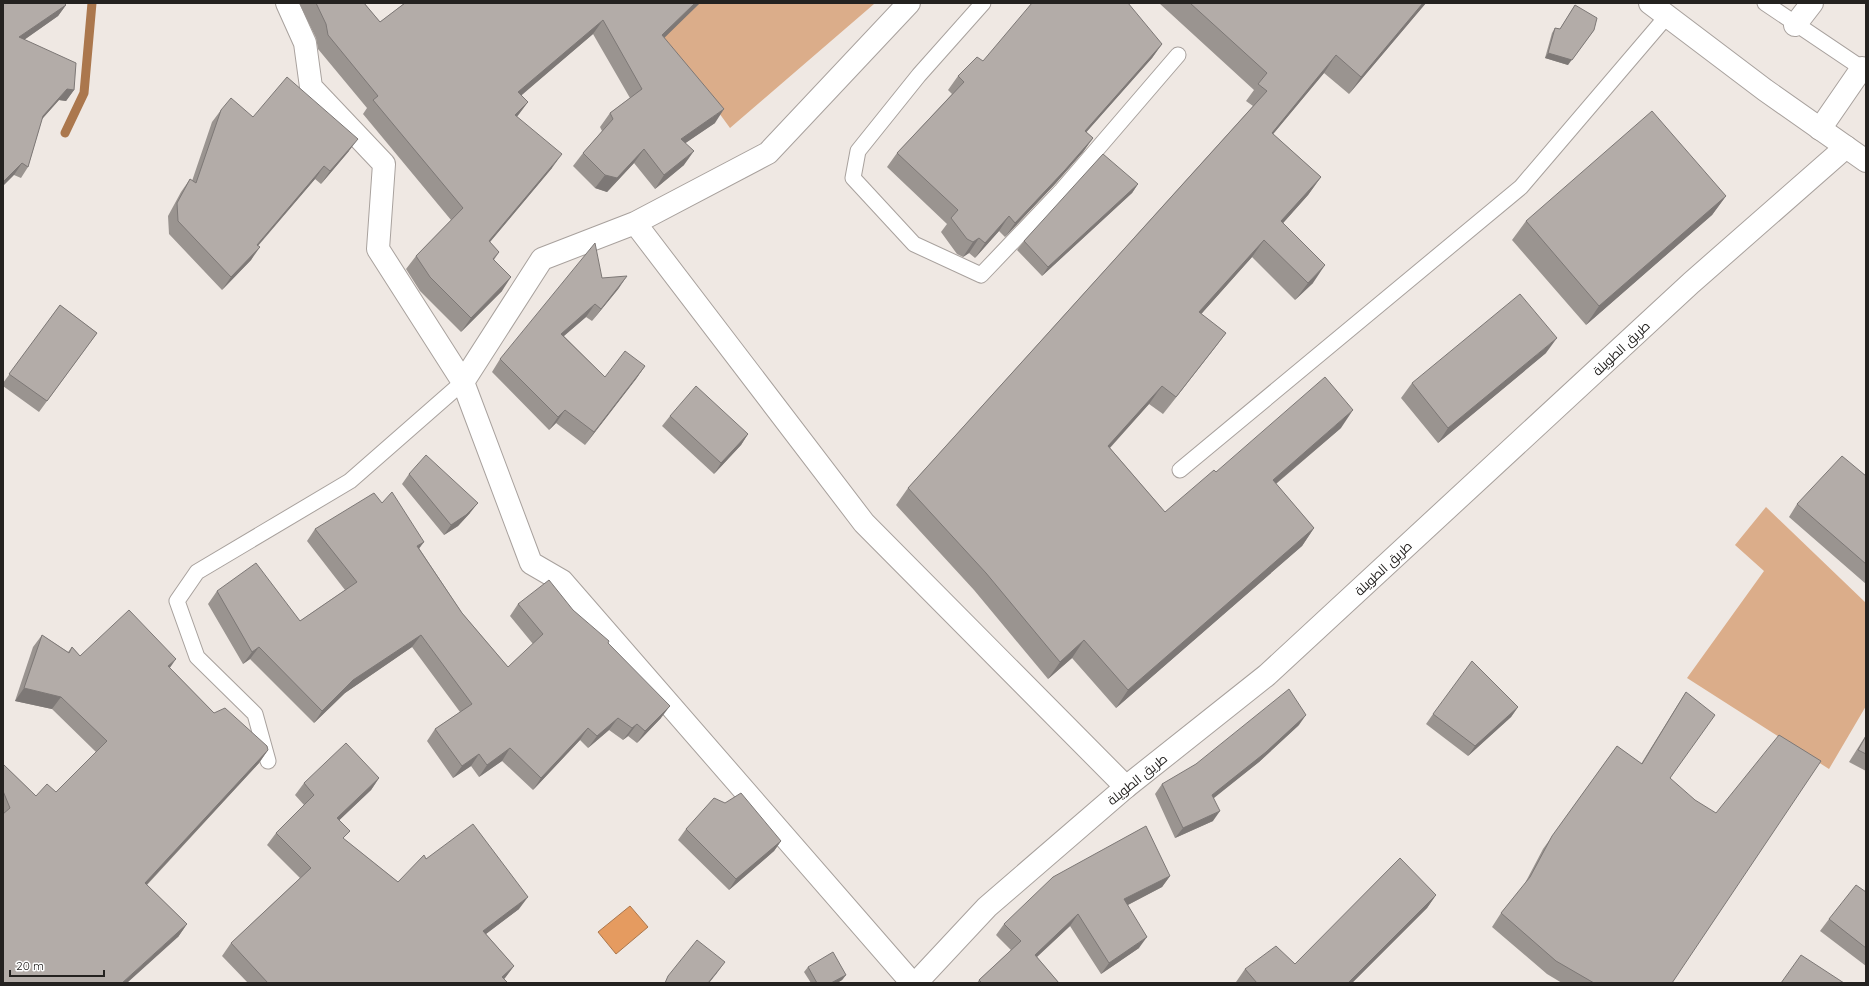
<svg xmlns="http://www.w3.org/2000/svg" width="1869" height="986" viewBox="0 0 1869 986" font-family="Quicksand,Cairo,sans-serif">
  <rect width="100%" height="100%" fill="#efe8e3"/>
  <path fill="#dbad8a" d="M695,3h178l1,1 -144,124 -67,-92z
    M1766,507l100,96v103l-37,63 -142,-91 77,-107 -29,-26z"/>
  <path fill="#e59b60" stroke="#ab774d" d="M630,906l18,21 -32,27 -18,-22z"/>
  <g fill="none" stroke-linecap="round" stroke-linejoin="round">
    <path stroke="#ab774d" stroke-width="9" d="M65,133l19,-40 8,-90"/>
    <defs>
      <path id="service" d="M983,3l-64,72 -61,76 -5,27 61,66 67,31 81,-85 116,-135
        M1765,3l101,68
        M1180,470l341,-283 146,-171
        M268,761l-13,-47 -58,-57 -20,-56 20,-29 153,-91 113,-99"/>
      <path id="minor" d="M287,3l18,40 6,44 73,77 -6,85 85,133 68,181 31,18 350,402
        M909,3l-141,150 -133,70 229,300 262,264
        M1795,25l17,-22
        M1820,129l42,-61
        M463,382l79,-123 93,-36"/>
      <path id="tertiary" d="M916,983l71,-76 139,-120 141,-112 424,-392 155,-136"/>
      <path id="secondary" d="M1650,3l115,87 101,71"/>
    </defs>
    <use href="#service" stroke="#a8a19d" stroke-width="17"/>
    <use href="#minor" stroke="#a8a19d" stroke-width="24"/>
    <use href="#tertiary" stroke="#a8a19d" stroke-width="24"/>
    <use href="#secondary" stroke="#a8a19d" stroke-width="24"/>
    <use href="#service" stroke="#fff" stroke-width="15"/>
    <use href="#minor" stroke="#fff" stroke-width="22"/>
    <use href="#tertiary" stroke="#fff" stroke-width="22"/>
    <use href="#secondary" stroke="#fff" stroke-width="22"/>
  </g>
  <path fill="#9a9490" d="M3,3l63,2 -8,11 -34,24 50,50 -8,11 -7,-1 -17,19 -14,48 -7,11 -7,-3z
    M299,3h65l16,19 25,-19h295l-36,34 51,86 -30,20 -1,22 -29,24 -21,-26 -27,29 -12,-4 -22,-22 10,-13 19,-22 -2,-4 10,-14 20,-15 -37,-64 -72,61 7,7 -11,15 35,51 -62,74 9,10 -5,8 8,31 -41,41 -41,-41 -14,-22 10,-13 35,-36 -88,-106 4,-6 -49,-59 -2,-11z
    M1159,3h267l-77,91 -25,-21 -51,61 48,43 -13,18 -25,28 30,60 -18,17 -43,-43 -51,57 25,19 -13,17 -50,64 -14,-10 -39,44 55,64 51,-40 125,-44 -65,56 38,44 -12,18 -186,162 -44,-50 -24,21 -74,-89 -78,-85 12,-17 345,-382 -7,-5 8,-11z
    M1575,5l-7,60 -23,-7 7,-25 3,-5 5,1z
    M1162,44l-10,14 -66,74 7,6 -10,14 -28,32 -50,53 -6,-6 -24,27 -6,-5 -6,4 -6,-3 -16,-22 6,-8 -60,-57 10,-14 55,-59 -4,-4 10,-14z
    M221,110l32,7 96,34 -28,33 -6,-5 -57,67 -7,14 -29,30 -53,-56 -1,-18 13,-24 9,-13 2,2 20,-59z
    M1138,184l-6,9 -90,83 -25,-26 7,-9z
    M1726,196l-14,19 -126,110 -74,-85 14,-19z
    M619,288l-27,33 -6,-4 -22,19 41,41 40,-11 -9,13 -51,66 -29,-22 -7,7 -57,-58 8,-13z
    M60,305l37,28 -58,79 -36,-26v-3z
    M1546,353l-108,90 -37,-45 11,-15z
    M670,416l78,18 -7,11 -27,29 -52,-48z
    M409,474l61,39 -12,13 -14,9 -42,-51z
    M1866,476v108l-77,-67 8,-13z
    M382,503l37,45 43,65 46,54 25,-23 -23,-28 8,-12 55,6 35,33 53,75 -24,25 -9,-7 -5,4 -14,-10 -21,18 -8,-8 -47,50 -31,-29 -23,16 -8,-11 -18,12 -26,-37 8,-12 25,-17 -48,-65 -67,46 -31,30 -64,-64 -7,5 -35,-60 9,-13 83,30 45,-31 -38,-49 8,-12z
    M42,635l26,17 4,-5 8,9 90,12 44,45 54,37 -9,13 -112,122 40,39 -9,13 -175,46v-219l33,32 20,-4 40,-40 -44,-43 -37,-8 18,-54z
    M1686,692l-16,87 2,204h-110l-15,-9 -55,-47 9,-14 23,-28 19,-36 74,-103 24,18 36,-58z
    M1518,707l-7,10 -43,39 -42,-32 7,-10z
    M1299,725l-40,37 -46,36v23l-38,17 -20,-44 7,-10z
    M1866,735v36l-17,-9z
    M379,778l-8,12 -32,30 5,19 54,43 28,-23 93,50 -33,25 28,32 -10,13 4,4h-260l-26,-27 9,-13 69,-65 -33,-33 9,-12 28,-28 -9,-10 9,-12z
    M686,829l95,12 -7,10 -45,39 -51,-50z
    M1170,876l-8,11 -34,18 11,43 -38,26 -31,-48 -33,31 22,26h-82l2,-3 32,-30 -15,-15 8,-11z
    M1866,892v74l-46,-35 9,-12z
    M1436,895l-9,13 -75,75h-115l-1,-1 9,-13 50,-5z
    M808,967l38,8 -4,5 -5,3h-26l-7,-11z"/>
  <path fill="#7d7876" d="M695,3h5l-47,46 9,-14z
    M1423,3h3l-77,91 12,-17z
    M66,5l-8,11 -47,33 8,-12z
    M603,20l-10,14 -84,72 9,-14z
    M1594,30l-26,35 -23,-7 3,-5z
    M1162,44l-10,14 -77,87 10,-14z
    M1336,55l-12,18 -65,78 13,-18z
    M67,89l7,1 -8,11 -7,-1 -24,27 8,-11z
    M528,102l-10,13 -13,14 10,-14z
    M724,109l-9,14 -44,30 10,-14z
    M1093,138l-10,14 -28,32 -50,53 10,-14z
    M358,139l-9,12 -28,33 9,-13z
    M644,149l-10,14 -27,29 -12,-4 10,-13z
    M694,151l-10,14 -29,24 9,-14z
    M562,154l-10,14 -73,87 10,-14z
    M22,163l-8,12 -11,11v-4z
    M324,166l-9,13 -67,78 9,-12z
    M1321,177l-13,18 -39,44 12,-18z
    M1138,184l-6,9 -90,83 6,-9z
    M1726,196l-14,19 -126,110 13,-19z
    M1009,216l-10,15 -24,27 10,-15z
    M979,238l-10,15 -6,4 10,-15z
    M1264,240l-12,17 -65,73 12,-18z
    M260,247l-9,13 -29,30 9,-13z
    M1325,265l-12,18 -18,17 13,-17z
    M627,276l-8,12 -27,33 9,-12z
    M511,277l-9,14 -41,41 10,-14z
    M595,304l-9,13 -34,29 9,-12z
    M1226,333l-13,17 -50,64 13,-17z
    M1557,338l-11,15 -108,90 10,-15z
    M645,366l-9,13 -51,66 9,-13z
    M1162,386l-13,18 -53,59 12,-17z
    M565,410l-9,13 -7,7 9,-13z
    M1353,410l-12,18 -81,69 13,-17z
    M748,434l-7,11 -27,29 7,-11z
    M478,503l-8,10 -12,13 -14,9 7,-10z
    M1314,528l-12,18 -186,162 12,-18z
    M424,542l-9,12 2,-8z
    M421,635l-9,12 -67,46 -31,30 8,-12 31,-31z
    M1084,640l-12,18 -24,21 12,-17z
    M259,647l-9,12 -7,5 9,-12z
    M176,659l-9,13 1,-6z
    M24,688l37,9 -9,12 -37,-8z
    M670,706l-9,12 -24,25 8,-12z
    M1518,707l-7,10 -43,39 7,-10z
    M1306,715l-7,10 -40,37 -55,44 8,-11z
    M618,718l-9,12 -21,18 9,-12z
    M637,724l-9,12 -5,4 9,-12z
    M588,728l-8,12 -47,50 8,-12z
    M510,748l-8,13 -23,16 8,-12z
    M268,750l-9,13 -123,133 9,-13z
    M479,754l-8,12 -18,12 9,-12z
    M379,778l-8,12 -43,41 9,-13z
    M1220,811l-7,10 -38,17 8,-10z
    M781,841l-7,10 -45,39 7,-11z
    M1170,876l-8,11 -46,24 8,-12z
    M1436,895l-9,13 -75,75h-4z
    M528,897l-9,12 -45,34 9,-12z
    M1078,914l-8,12 -43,40 8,-11z
    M187,924l-9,13 -51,46h-5z
    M1147,937l-8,11 -38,26 8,-11z
    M725,962l-8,11 -8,10h-1z
    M514,966l-9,12 -5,5 2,-6z
    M846,975l-4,5 -5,3h-6z"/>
  <path fill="#b3aca8" stroke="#7d7876" d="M3,3h61l2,2 -47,32 57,26 -2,27 -7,-1 -24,27 -15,51 -6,-4 -19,19z
    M316,3h48l16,19 25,-19h290l-33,32 62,74 -43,30 13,12 -30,24 -20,-26 -27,29 -12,-3 -22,-22 30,-34 -3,-6 32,-24 -39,-69 -85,72 10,10 -13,13 47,39 -73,87 10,11 -6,7 18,18 -40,41 -41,-41 -14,-21 47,-48 -90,-108 5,-4 -50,-61 -2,-11z
    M1032,3h96l34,41 -77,87 8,7 -28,32 -50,53 -6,-7 -24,27 -6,-5 -6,4 -6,-3 -16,-21 7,-8 -61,-57 67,-71 -6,-6 19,-19 6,4z
    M1190,3h233l-62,74 -25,-22 -64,78 49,44 -40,44 44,44 -17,18 -44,-43 -65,72 27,21 -50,64 -14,-11 -54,60 57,66 49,-42 2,2 109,-95 28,33 -80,70 41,48 -186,162 -44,-50 -24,22 -74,-89 -78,-85 359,-397 -9,-7 9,-11z
    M1575,5l22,13 -3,12 -22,30 -24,-7 7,-25 5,1z
    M287,77l71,62 -28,32 -6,-5 -67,79 3,2 -29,30 -53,-56 -1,-18 13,-24 6,4 25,-73 10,-12 22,19z
    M1652,111l74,85 -127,110 -73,-85z
    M1103,154l35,30 -90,83 -24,-26z
    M595,243l7,35 25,-2 -26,33 -6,-5 -34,30 44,43 20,-26 20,15 -51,66 -29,-22 -7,7 -58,-58z
    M1520,294l37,44 -109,90 -36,-45z
    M60,305l37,28 -50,68 -38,-27z
    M696,386l52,48 -27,29 -51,-47z
    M426,455l52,48 -12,12 -15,10 -42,-51z
    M1842,456l24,20v88l-69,-60z
    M392,492l32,50 -7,4 45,67 46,54 35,-33 -25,-30 31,-24 24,30 36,31 -1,2 62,63 -25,25 -8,-7 -5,4 -14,-10 -21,18 -9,-8 -47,50 -31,-30 -23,17 -8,-11 -17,12 -27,-37 37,-25 -51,-69 -68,45 -31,31 -63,-64 -7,5 -35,-61 39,-28 44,58 57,-39 -42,-53 59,-36 8,10z
    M129,610l47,49 -8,7 46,47 11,-5 42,38 1,4 -123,133 42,41 -65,59h-119v-169l7,-6 -7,-17v-27l33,32 11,-12 9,8 51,-51 -46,-44 -37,-9 18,-53 27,18 3,-6 8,9z
    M1472,661l46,46 -43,39 -42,-32z
    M1289,689l17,26 -40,37 -54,43 8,16 -37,17 -21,-44 34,-20z
    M1686,692l29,23 -45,63 25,22 21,13 63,-78 42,26 -149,222h-78l-38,-22 -55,-48 29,-36 22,-41 65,-90 25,18z
    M1866,736v18l-8,-4z
    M346,743l33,35 -42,40 13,13 -7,7 55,44 26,-27 2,4 47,-35 55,73 -45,34 31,35 -12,11 6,6h-240l-37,-40 80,-75 -35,-35 38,-38 -10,-12z
    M741,793l40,48 -45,38 -50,-50 28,-31 11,5z
    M1146,826l24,50 -46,23 23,38 -38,26 -31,-49 -43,41 24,28h-77l-3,-3 42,-39 -17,-17 49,-47z
    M1400,858l36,37 -88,88h-91l-12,-14 31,-23 19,18z
    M1856,885l10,7v56l-37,-29z
    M697,940l28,22 -17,21h-43l3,-7z
    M833,952l13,23 -15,8h-14l-9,-16z
    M1801,955l43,28h-63z"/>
  <g text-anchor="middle" stroke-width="3" stroke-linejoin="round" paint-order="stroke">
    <g font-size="13" fill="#242220" stroke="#fff">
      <text transform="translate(1621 348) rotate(-43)" y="5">طريق الطويلة</text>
      <text transform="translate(1383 568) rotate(-43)" y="5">طريق الطويلة</text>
      <text transform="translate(1137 779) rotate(-39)" y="5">طريق الطويلة</text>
    </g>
  </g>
  <rect width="1869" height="986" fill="none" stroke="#242220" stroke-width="8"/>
  <path d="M10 970v6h94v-6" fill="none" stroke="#242220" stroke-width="2"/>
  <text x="16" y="970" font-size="12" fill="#242220" stroke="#ffffff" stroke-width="3" paint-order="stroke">20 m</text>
</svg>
